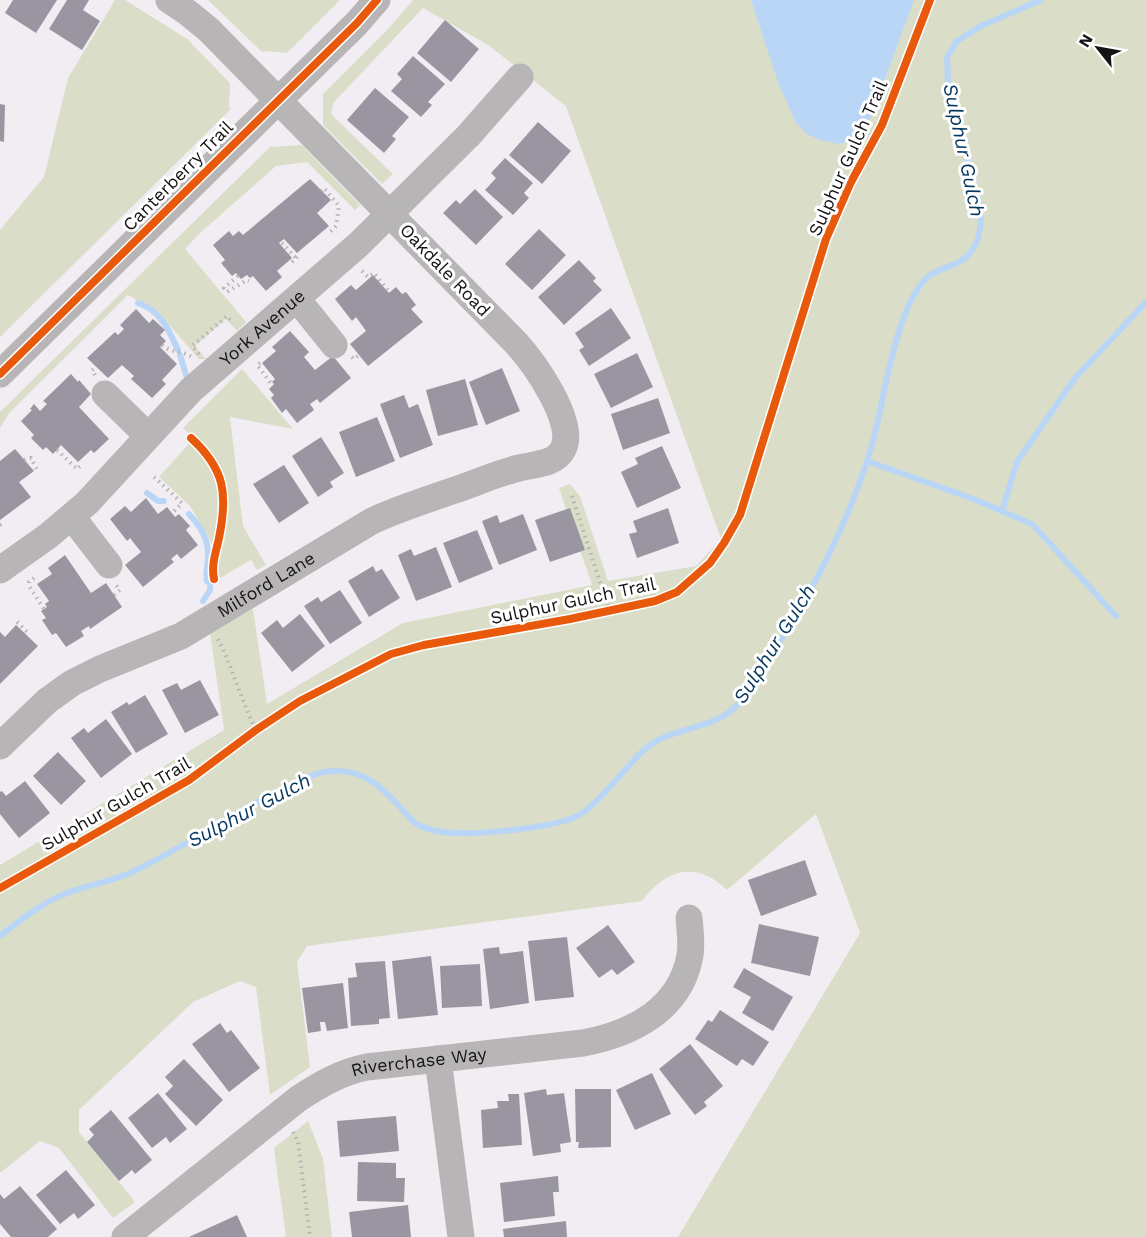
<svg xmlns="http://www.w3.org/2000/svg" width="1146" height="1237" viewBox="0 0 1146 1237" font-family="'Work Sans',sans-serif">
  <rect width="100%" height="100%" fill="#f2edf2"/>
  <path fill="#dadec8" d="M115,0h10l62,39 43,44 -1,24 2,2 -231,228v-107l44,-53 24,-99z
    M208,0h132l-53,53 -23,-2 -2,1z
    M413,0h733v1237h-468l182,-304 -44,-119 -89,76c-30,-30 -62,-21 -85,11l-335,45 -10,16 13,105 -40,28 -14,-108 -16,-6 -47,21 -114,108v22l56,70 -22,16 -54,-70 -19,-7 -40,32v-308l224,-135 -14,-97 43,-24 14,95 136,-81 189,-38 -33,-97 11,-4 10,12 28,85 88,-15 25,-27 -155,-433 -78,-61 -65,-37 -89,94 -3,12 62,60 -11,10 -59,-59v-31l65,-65z
    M302,145l58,60 -5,5 -48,-48 -31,4 -76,67 -15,16 61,73 -9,9 -11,-12 -31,27 11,13h-7l-40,-46 -31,-18 -118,117 -10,16v-16l271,-266 2,1z
    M242,369l51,60 -63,-12 13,109 23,39 -9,5 -6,-10 -31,18 -8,-34 -22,-38 -31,-29 35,-39 -11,-10z
    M308,1121l15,38 9,78h-46l-12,-89z"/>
  <path fill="#b9d6f6" d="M751,0h163l-43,117 -12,19 -9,6 -12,2 -18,-4 -13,-6 -11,-11 -17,-38z"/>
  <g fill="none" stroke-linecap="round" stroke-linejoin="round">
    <path stroke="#b9d6f6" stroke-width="6" d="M138,303c22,7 31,27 40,47
      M180,355l7,23
      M867,461l109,39 56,24 84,92
      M147,493l11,8h6
      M1002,511l15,-49 58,-84 71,-76
      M189,514c12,13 20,26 19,43 0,9 -3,16 -1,24
      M203,601l7,-11v-4
      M0,936c18,-14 43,-34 65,-42 22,-9 46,-12 67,-22 53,-25 102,-60 155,-85 15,-7 30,-16 47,-16 29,-1 47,15 65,35 5,5 10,12 15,16 12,9 33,11 47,11 25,1 98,-6 118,-18 22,-13 46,-48 65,-65 25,-23 64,-19 89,-41 17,-15 29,-38 41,-58 39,-60 77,-134 97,-203 8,-27 12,-56 19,-83 6,-25 18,-73 39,-89 7,-6 18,-8 26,-12 23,-11 26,-30 26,-53l-33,-128 -1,-26 10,-16 24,-15 60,-26"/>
  </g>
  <path fill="#9996a1" d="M13,0h44l-21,33 -31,-20z
    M67,0h22l-6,10 17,11 -18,29 -33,-21z
    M445,20l34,29 -28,33 -34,-29z
    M413,56l32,28 -17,18 4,3 -11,12 -30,-26 11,-12 -5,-5z
    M375,88l34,29 -17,19 4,3 -12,14 -37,-33z
    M0,104l5,1 -1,37 -4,-1z
    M538,122l33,29 -29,33 -33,-29z
    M505,158l28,25 -9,10 5,5 -16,17 -28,-25 11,-12 -5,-5z
    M310,179l21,21 -14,13 12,13 -32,27 -13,-14 -5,4 13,15 -15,13 5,6 -16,14 -13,-15 -3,2 -3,-3 -6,4 -5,-6 -4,3 -11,-13 4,-3 -12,-15 16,-14 4,5 6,-5 4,4z
    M475,189l28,28 -27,28 -33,-32 13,-13 4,4z
    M539,229l27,26 -34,35 -27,-26z
    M579,260l17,18 -3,3 9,9 -38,35 -26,-28z
    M373,275l16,18 7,-6 6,7 4,-2 10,13 -5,4 12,13 -55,44 -18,-22 16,-13 -10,-14 -4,4 -17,-22 16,-14 5,5z
    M611,308l20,30 -42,28 -10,-16 5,-3 -9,-14z
    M136,309l13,14 4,-4 12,11 -5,5 6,6 -6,6 17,17 -15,16 4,4 -14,14 -21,-19 3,-3 -12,-11 -14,13 -21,-20 28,-26 3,3 6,-6 -4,-4z
    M290,331l19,21 -5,5 11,13 18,-14 18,22 -31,25 -3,-4 -7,5 4,6 -17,13 -11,-14 -4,4 -11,-15 3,-3 -5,-6 5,-5 -2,-2 3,-3 -13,-16 14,-12 -4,-4z
    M637,353l16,34 -42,21 -17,-34z
    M502,368l18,43 -34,14 -17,-43z
    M71,374l7,8 1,-2 12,14 -12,13 30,32 -15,14 -3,-3 -13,12 -17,-17 -8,9 -7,-7 -3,3 -12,-12 3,-3 -13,-14 11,-11 -2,-1 4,-5 6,7 7,-7 -4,-3z
    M465,379l13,46 -40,11 -12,-46z
    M404,395l5,13 9,-4 15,41 -33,13 -20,-54z
    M658,398l12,35 -47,17 -12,-36z
    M377,417l18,44 -39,16 -17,-45z
    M321,437l23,36 -14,9 3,5 -15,10 -26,-41z
    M662,446l19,42 -44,20 -16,-36 17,-8 -3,-6z
    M15,449l19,22 -15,11 12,15 -31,23v-59z
    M284,465l25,38 -30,20 -26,-39z
    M146,498l12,16 9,-7 8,10 4,-3 11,12 -4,4 12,15 -17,14 -4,-5 -6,5 3,3 -31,25 -18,-22 16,-13 -11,-14 -3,3 -17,-22 15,-13 6,6z
    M570,508l15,42 -35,12 -15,-42z
    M668,508l11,35 -42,15 -8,-24 8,-2 -4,-11z
    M523,514l14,36 -38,15 -17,-44 15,-6 3,8z
    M477,530l16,39 -34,14 -16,-40z
    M436,547l16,40 -36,14 -18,-46 13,-6 3,7z
    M65,555l26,38 15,-10 16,24 -32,22 -1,-3 -8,5 3,5 -18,11 -10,-14 -4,2 -10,-15 4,-2 -5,-7 6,-4 -2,-3 4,-3 -12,-17 15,-10 -4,-6z
    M373,566l3,6 6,-3 18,29 -31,19 -21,-36z
    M340,590l22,33 -32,21 -26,-38 14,-9 3,5z
    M300,614l25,32 -33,26 -31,-39 16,-13 6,8z
    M16,625l22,21 -38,38v-52l5,5z
    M200,680l19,35 -34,18 -23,-43 15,-7 4,7z
    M145,695l23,39 -32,19 -25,-41 16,-10 2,3z
    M106,719l26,35 -31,24 -30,-40 13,-10 4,5z
    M58,752l28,29 -25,24 -28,-29z
    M25,781l25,32 -31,25 -19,-24v-22l2,-1 4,5z
    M805,860l12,35 -56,21 -13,-36z
    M759,924l60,13 -9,39 -59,-13z
    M608,925l27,37 -18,13 -5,-6 -13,9 -23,-30z
    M567,937l7,60 -39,4 -7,-60z
    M499,947l1,7 23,-3 6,52 -39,6 -7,-60z
    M431,956l7,59 -40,4 -6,-58z
    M385,961l5,57 -11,1v5l-28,2 -3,-48 9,-1 -2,-14z
    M480,964l2,42 -40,2 -2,-42z
    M744,968l49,29 -20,34 -31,-18 9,-16 -18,-10z
    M343,983l5,45 -21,3 -2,-9h-5l1,9 -13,2 -6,-45z
    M720,1010l49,32 -16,24 -11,-7 -5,7 -42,-27 13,-19 4,2z
    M220,1023l7,10 4,-3 29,38 -31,24 -37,-48z
    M690,1044l33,42 -19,16 3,4 -12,9 -36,-46z
    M184,1059l39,41 -27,26 -31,-32 8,-8 -8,-9z
    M652,1073l19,41 -36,16 -19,-40z
    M546,1089l1,6 17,-2 7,49 -11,2 1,8 -28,4 -9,-63z
    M575,1089h36v58l-33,1 1,-6h-3z
    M158,1093l29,36 -17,14 -4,-6 -14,11 -24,-30z
    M508,1094h11l3,51 -39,3 -2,-38 17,-2 -1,-7h12z
    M111,1110l41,50 -17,14 -3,-4 -13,11 -32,-39 7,-7 -5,-6z
    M396,1116l3,35 -59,6 -3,-36z
    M358,1162l38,1v15h9l-1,24 -47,-1z
    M66,1170l29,35 -17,14 -4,-6 -14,11 -24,-29z
    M558,1176l1,16h-6l2,24 -51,6 -4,-39z
    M20,1186l37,43 -9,8h-37l-11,-13v-30l4,5z
    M408,1205l3,32h-59l-3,-25z
    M237,1215l10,22h-58z
    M566,1221l1,16h-63l-1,-8z"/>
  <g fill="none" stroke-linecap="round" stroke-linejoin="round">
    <path stroke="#b5b2b4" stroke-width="4" stroke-dasharray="1.5 4.5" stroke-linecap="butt" d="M321,191l3,-3 15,18 -3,20 -6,6
      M282,243l14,15
      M292,262l8,-8
      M362,271l6,6 6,-4 15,19
      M238,276l-14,12 3,4 20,-12 2,1
      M162,345c13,10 20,4 31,13
      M199,354l-7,-8 35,-30 6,7
      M352,357l2,2 5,-4
      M260,363l-3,2 16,21
      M95,375l-3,-5 4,-3
      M191,438c34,31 37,56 28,100 -3,14 -8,27 -5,41
      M57,450l20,19 5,-5
      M24,460l7,-2 7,14
      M154,477l28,26 -10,10
      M572,496l37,114
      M0,525l2,-1
      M34,578l-5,4v4l15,23
      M114,595l6,-5 -4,-5
      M17,622l11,11 -2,2
      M218,639c15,30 23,61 38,91
      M293,1132l5,10 12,95"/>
    <g stroke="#b7b5b6" stroke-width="27">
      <path d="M297,299l37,46"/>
      <path d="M0,374l357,-351 20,-23"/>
      <path d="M105,394l43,42"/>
      <path d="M72,517l37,48"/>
      <path id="s1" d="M0,570l48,-34 39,-33 104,-113 168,-146 109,-108 52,-59"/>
      <path id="s2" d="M0,746l47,-45 25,-18 28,-14 81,-33 191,-115c28,-13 57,-22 86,-32 20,-7 40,-16 61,-21 15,-4 36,-3 44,-19 14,-26 -29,-86 -46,-105l-308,-314 -22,-18 -18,-12"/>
      <path d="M438,1059l23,178"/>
      <path id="s3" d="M125,1237l173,-138c21,-14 43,-27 69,-32l216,-24c49,-9 98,-34 107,-88 2,-11 0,-25 -1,-37"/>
    </g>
    <defs>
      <path id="cycleway" d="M0,374l357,-351 20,-23
        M191,438c34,31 37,56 28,100 -3,14 -8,27 -5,41
        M0,888l189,-108 67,-50 44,-29 91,-47 33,-9 146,-26 85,-18 22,-9 33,-29 14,-20 16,-28 86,-276 25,-57 31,-57 48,-125"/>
    </defs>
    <use href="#cycleway" stroke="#fff" stroke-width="11"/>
    <use href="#cycleway" stroke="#e8590c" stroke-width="8"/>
  </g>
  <g text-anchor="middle" stroke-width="6" stroke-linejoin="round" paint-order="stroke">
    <g font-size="18" fill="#161315" stroke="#fff">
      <text transform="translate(848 158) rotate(-66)" y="6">Sulphur Gulch Trail</text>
      <text transform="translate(178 176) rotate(-45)" y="6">Canterberry Trail</text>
      <text transform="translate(445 270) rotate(46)" y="6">Oakdale Road</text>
      <text dy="6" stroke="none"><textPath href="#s1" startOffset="358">York Avenue</textPath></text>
      <text dy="6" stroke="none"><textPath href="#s2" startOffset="314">Milford Lane</textPath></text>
      <text transform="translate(573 601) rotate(-12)" y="6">Sulphur Gulch Trail</text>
      <text transform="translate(116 804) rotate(-30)" y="6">Sulphur Gulch Trail</text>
      <text dy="6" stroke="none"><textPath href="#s3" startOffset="350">Riverchase Way</textPath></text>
    </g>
    <g font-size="20" font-style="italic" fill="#06375f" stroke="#fff">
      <text transform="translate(964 150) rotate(78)" y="7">Sulphur Gulch</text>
      <text transform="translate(774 644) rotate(-58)" y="7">Sulphur Gulch</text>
      <text transform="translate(249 810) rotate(-28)" y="7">Sulphur Gulch</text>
    </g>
  </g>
  <g transform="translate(1098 48) rotate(301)" stroke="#ffffff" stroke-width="4.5" paint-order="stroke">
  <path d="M0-4.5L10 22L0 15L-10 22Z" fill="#161315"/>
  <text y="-9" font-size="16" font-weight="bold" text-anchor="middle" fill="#161315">N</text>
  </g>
</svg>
